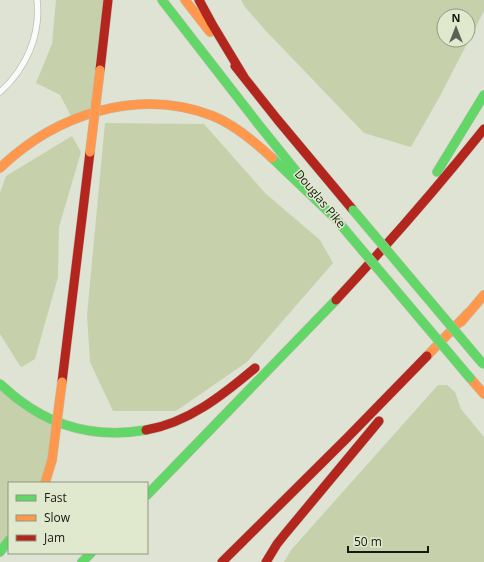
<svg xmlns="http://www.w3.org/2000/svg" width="484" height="562" viewBox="0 0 484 562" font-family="'Open Sans',sans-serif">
  <rect width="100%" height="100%" fill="#dee3d4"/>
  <path fill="#c6d1ac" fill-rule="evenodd" d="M56,0h50l-12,112 -21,8 -13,-25 -24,-12 16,-39z
    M241,0h243v11l-44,85 -29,51 -4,-1 -43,-13 -99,-103 -20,-23zM444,16h24v24h-24z
    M105,123l99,1 61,69 55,47 13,23 -86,99 -71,49h-63l-23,-49 -3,-47z
    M72,136l9,16 -22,75 -1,50 -23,82 -13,8 -2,-1 -20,-32v-141l6,-17z
    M438,385h9l8,7 6,17 23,28v125h-200l7,-12z
    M0,388l55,37 -10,58h-36v55l-9,13z"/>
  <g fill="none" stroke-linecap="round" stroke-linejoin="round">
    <defs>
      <path id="lane" d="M0,92c26,-23 41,-57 37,-92"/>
      <path id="fast" d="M162,0l97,125 41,51
        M272,158l66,63
        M437,172l47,-77
        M0,384c6,5 12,11 19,16 38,29 80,38 127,30
        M147,495l189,-195
        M0,552l9,-12
        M82,562l9,-9"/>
      <path id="slow" d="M185,0l25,32
        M0,168c56,-54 138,-81 213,-52 22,9 42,26 59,42
        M461,322l23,-27
        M427,356l42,-44
        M470,378l14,16
        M45,483l7,-23"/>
      <path id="jam" d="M199,0l13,24 32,53
        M235,66l42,53 76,91
        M100,70l8,-70
        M336,300c51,-55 101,-112 148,-171
        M62,382l28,-230
        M146,430c42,-7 77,-35 109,-62
        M222,562l125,-124 80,-82
        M266,562l11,-18 8,-10 94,-113"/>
    </defs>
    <use href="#lane" stroke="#bbbfb3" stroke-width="7"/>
    <use href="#fast" stroke="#bbbfb3" stroke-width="10"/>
    <use href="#slow" stroke="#bbbfb3" stroke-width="10"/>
    <use href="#jam" stroke="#bbbfb3" stroke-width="10"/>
    <use href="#lane" stroke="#fafbf9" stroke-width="5.5"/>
    <use href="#fast" stroke="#63d668" stroke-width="9"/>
    <use href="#slow" stroke="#ff974d" stroke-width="9"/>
    <use href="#jam" stroke="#b3261e" stroke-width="9"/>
    <defs>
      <path id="fast-bridge" d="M353,210l130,154
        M340,224l130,154"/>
      <path id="slow-bridge" d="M90,152l10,-82
        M52,460l10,-78"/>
    </defs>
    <use href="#fast-bridge" stroke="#bbbfb3" stroke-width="10" stroke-linecap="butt"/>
    <use href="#slow-bridge" stroke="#bbbfb3" stroke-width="10" stroke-linecap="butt"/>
    <use href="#fast-bridge" stroke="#63d668" stroke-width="9"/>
    <use href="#slow-bridge" stroke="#ff974d" stroke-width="9"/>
  </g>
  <g text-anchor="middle" stroke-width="3" stroke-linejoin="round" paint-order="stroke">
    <g font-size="12" fill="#161910" stroke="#e0e9ce">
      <text transform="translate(320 199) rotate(50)" y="4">Douglas Pike</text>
    </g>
  </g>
  <rect x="8" y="482" width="140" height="72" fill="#e0e9ce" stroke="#8f9682"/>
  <rect x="16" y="495" width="20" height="6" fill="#63d668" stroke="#8f9682"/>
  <text x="44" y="502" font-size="12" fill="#161910">Fast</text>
  <rect x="16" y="515" width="20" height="6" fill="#ff974d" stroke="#8f9682"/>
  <text x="44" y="522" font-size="12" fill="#161910">Slow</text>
  <rect x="16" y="535" width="20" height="6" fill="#b3261e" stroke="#8f9682"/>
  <text x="44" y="542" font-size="12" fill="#161910">Jam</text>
  <g transform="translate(456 28)"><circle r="19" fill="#e0e9ce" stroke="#8f9682"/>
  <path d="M0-3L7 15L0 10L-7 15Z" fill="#5c6055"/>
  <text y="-6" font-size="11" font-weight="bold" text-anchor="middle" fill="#161910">N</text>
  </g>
  <path d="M348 546v6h80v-6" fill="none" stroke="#161910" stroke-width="2"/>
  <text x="354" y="546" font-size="12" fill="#161910" stroke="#e0e9ce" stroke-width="3" paint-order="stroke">50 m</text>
</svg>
